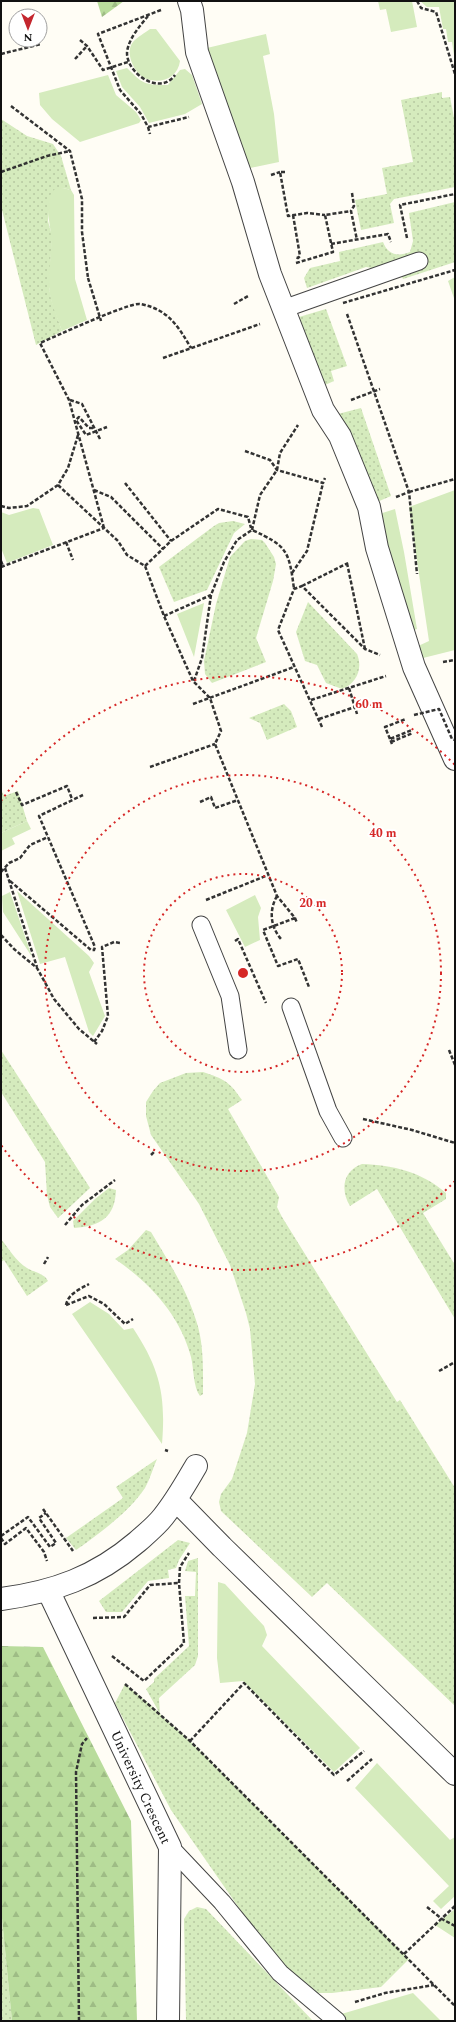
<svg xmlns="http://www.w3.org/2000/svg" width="456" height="2022" viewBox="0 0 456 2022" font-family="Spectral,serif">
  <defs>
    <pattern id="grass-dots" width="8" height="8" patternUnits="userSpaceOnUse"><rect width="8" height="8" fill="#d5ebbd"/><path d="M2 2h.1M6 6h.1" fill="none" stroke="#b6c8a1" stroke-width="1.8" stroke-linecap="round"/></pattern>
    <pattern id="forest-firs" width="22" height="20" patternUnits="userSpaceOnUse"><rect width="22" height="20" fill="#b9dc9c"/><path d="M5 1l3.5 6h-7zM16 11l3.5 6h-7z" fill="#9ebc85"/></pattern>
  </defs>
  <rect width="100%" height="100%" fill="#fffdf5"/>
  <path fill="url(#grass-dots)" d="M442,92v6l8,-1 5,26v64l-61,12 -4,5 4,19 -33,7 -6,-30 32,-6 -5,-26 31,-6 -12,-62z
    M1,119l26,17 26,8 8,12 10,34 -8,-2 -13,9 -2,24 4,15 -3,52 3,14 10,29 -26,14 -35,-139z
    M455,202v60l-52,17 -3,-6 -34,-6 -59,21 -3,-10 6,-10 30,-7 -1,-9 44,-10c5,13 15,15 27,10l3,-11 -4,-28z
    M326,309l21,57 -16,5 3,10 -9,4 -26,-68z
    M361,408l30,88 -21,9 -32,-91z
    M233,521l12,3 -11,9 -27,57 -33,12 -15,-35 55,-41 5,-3z
    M251,539l11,1 3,3 9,14 2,7 -3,17 -17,57 10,24 -54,21 -7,-9 -1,-13 12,-57 14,-47 15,-16z
    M308,602l49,52c6,14 0,29 -15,35l-16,-6 -9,-18 -12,-4 -9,-29z
    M284,704l7,7 6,16 -30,13 -7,-17 -11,-5z
    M1,789l3,7 14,-5 9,30 -26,12z
    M1,1050l89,138 -32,30 -8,-11 -3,-12 -2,-33 -44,-70z
    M203,1072c21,7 26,9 39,28l-14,9 51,88 -2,10 5,10 115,185 3,-2 55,88v218l-128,-123 -15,14 -91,-86 -2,-9 2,-8 11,-15 15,-46 8,-49 -5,-55 -4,-16 -16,-48 -31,-61 -48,-69 -5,-19v-14l7,-11 7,-8 26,-10z
    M362,1164c31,1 60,8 84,29v6l-23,14 32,52v54l-78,-130 -27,17c-10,-17 -7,-35 12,-42z
    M109,1188l7,2c-1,28 -16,36 -42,38l-1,-7 22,-22z
    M146,1230l5,2c17,29 35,56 45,88 8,23 7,50 7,74l-3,2c-7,-9 -6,-27 -9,-39 -11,-42 -41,-74 -76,-98l13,-9z
    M1,1239c8,10 15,22 26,29 8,5 17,5 21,13l-21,15 -23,-36 -3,2z
    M157,1459c-4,9 -7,20 -12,29 -16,24 -46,46 -69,62l-10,-12 57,-40 -7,-11z
    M178,1540l12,3 -11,17 -3,8 -8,2 1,8 -21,3 -26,31h-16l-7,-11z
    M198,1558v98l-3,9 -36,33 1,16 30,27 219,218 -28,28 -49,6h-25l-52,-62 -84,-121 -56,-107 10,-19 34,28 -13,-23 8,-7v-3l35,-33 -4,-50h10l1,-24 -11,-1 3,-10z
    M197,1907l9,2 107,112h-127l-2,-102 5,-8z
    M1,1908l11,113h-11z"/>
  <path fill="url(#forest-firs)" d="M97,1h27l-22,16z
    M1,1646l42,1 88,174 6,200h-125l-11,-113z"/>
  <path fill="#d5ebbd" d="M378,1h34l5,26 -26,5 -5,-23 -6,1z
    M420,1h35v61l-3,-20h-4l-2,-13h-3l-4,-22h-12z
    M150,29h6l24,32c-2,17 -19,23 -33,18 -12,-4 -23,-26 -14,-37 4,-5 12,-9 17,-13z
    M266,34l4,20 -7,2 11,58 5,48 -29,6 -43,-120z
    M127,68c16,16 17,17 41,17l12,-15 5,-1 7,6 10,29 -17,10 -36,9 -9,-16 -18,-20 -6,-16z
    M108,75l8,20 20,17 5,8 -2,3 -59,19 -28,-23 -12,-14 -1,-12z
    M63,188l8,2 3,5 1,84 12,41 -25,11c-5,-14 -12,-29 -13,-44 -1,-16 3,-33 2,-49 0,-15 -9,-38 4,-49z
    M455,277v24l-7,-20z
    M455,490v160l-36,9 -3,-12 13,-6 -20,-134z
    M33,508l6,1 14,36 -46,18 -6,-15v-36l8,3z
    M395,509l9,43 13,77 -6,2 -38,-115z
    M204,603l-10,54 -17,-43z
    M27,821l4,8 -19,9 3,6 -14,7v-18z
    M17,891l72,65 5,7 -5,9 16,44 -12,20 -4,-4 -24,-75 -25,7z
    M10,892l22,65 -29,-45 -1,-16z
    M255,895l6,13 -3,9 2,23 -15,7 -19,-37z
    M90,1302l19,12 15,16 9,-2c27,41 33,67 29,116l-90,-130z
    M218,1582l7,2 39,42 3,9 -5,11 98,102 -26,24 -91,-91 -23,2 -3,-25z
    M377,1763l73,77 5,-3v59l-14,13 -8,-8 16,-15 -94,-98z
    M455,1909v29l-20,-13z
    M413,1993l28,28h-95l-8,-6z"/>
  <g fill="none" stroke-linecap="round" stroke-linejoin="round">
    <defs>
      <path id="service" d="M283,309l136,-48
        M201,925l29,71 8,54
        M291,1007l37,104 15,27
        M170,1847l52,55 58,71 57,48"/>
      <path id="pedestrian" d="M189,1l3,9 5,42 46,130 27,92 53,136 17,26 29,71 8,41 37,119 41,92"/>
      <path id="minor" d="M176,1500l46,47 233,227
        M48,1590l122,257 -2,174
        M1,1599c53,-7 95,-22 136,-57 9,-8 19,-16 26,-25 13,-16 23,-34 33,-51"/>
    </defs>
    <use href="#service" stroke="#444" stroke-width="19"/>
    <use href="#pedestrian" stroke="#444" stroke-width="24"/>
    <use href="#minor" stroke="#444" stroke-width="24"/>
    <path stroke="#333" stroke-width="2.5" stroke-dasharray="4 2" stroke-linecap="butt" d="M417,1l4,7 15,4 19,62
      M161,10l-63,24 22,56 21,24 7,13 41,-10
      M148,16c-8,10 -20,23 -21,37 0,21 33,43 48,22
      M80,40l7,6 16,24 25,-8
      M1,54l40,-10
      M75,59l12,-13
      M11,106l59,45 12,48v33l6,46
      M148,127l2,7
      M1,172l46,-16 23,-5
      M285,172h-5l8,44 19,-3 18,2
      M271,175l9,-3
      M352,193l2,13 -3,5 6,29
      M293,215l7,41 -2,2 -3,-1
      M407,238l-7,-33 55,-11
      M331,244l57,-10 3,8
      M296,263l37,-11 -8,-37 26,-4
      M234,304l14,-8
      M347,314l62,178 8,82
      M163,358l97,-34
      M70,400l12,4 18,35
      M351,400l29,-11
      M245,451l25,9 7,10 46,13 2,-5
      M125,483l46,58
      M58,485l60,56 9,14 18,11 19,50 29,65 17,17 11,33 -6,13 62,152 18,22 2,5
      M94,490l17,7 52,52
      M409,492l46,-13
      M396,497l13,-5
      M1,506l8,2 18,-2 31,-21 10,-17 10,-33
      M104,528l-35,-128 -29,-57c14,-6 90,-41 100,-39 28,5 38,22 51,44
      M252,530l8,-35 17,-25 3,-17 18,-28
      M66,542l7,18
      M1,561l2,5
      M347,563l18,86
      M145,566l26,-25 47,-32 30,8 3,11
      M1,567l103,-39
      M292,573l15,-22 16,-68
      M302,586l46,-23
      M164,616l47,-21
      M443,662l12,-2
      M194,681l8,-23 9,-63 13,-33 13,-22 15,-10c35,16 37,20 42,59
      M349,688l8,26
      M311,700l75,-24
      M193,704l101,-37
      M319,719l36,-12
      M322,727l-44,-97 16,-41 8,-3 63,63 15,6
      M390,739l-5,-12 21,-8
      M391,742l22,-9
      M392,744l-2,-5 22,-9
      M150,767l65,-23
      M16,792l6,13 45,-19 5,13
      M200,802l11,-5 4,11 23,-8
      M5,868l32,99
      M1,872l8,-9 11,-5 10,-13 18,-8
      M10,881l81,69h3l1,-3 -56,-131 44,-21
      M206,900l62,-25
      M295,918l-32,12 15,36 20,-7 11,28
      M1,935l13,14 23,19 17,31 25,30 18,15
      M235,941l3,-2 28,64
      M94,1042l8,-11 6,-15 -6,-69 12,-5 6,1
      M449,1050l6,15
      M363,1119l49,11 43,13
      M151,1155l3,-3
      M65,1225l17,-20 33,-25
      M44,1264l4,-7
      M66,1305l23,-9 15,8 21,20 8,-5
      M66,1305c2,-11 14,-16 23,-21
      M439,1371l16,-9
      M165,1450l3,1
      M43,1509l30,42
      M1,1536l27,-19 22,30 6,-4 -17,-25 7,-5
      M1,1538l4,6 21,-16 18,24 3,9
      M93,1618l31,-1 26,-32 29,-2
      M112,1656l32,25 40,-38 -5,-60 1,-16 9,-14
      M125,1684l65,57 265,265
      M190,1741l54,-58 90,92 30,-24
      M347,1781l25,-22
      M427,1907l15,12 13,7
      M404,1954l51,-48
      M355,2002l30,-9 49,-8
      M79,2021l-3,-249 6,-28 5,-6"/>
    <use href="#service" stroke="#fff" stroke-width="17"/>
    <use href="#pedestrian" stroke="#fff" stroke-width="22"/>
    <use href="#minor" stroke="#fff" stroke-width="22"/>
    <path stroke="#333" stroke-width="2.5" stroke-dasharray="4 2" stroke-linecap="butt" d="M88,278l13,43
      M343,303l112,-33
      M93,428h-4l-10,-11 -3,3 10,15 21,-8
      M414,715l25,-6 13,30 3,1
      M277,896c-8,14 -7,30 4,43"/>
  </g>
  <g fill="none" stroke="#d62828" stroke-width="2" stroke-dasharray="2 4">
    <circle cx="243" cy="973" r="99"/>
    <circle cx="243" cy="973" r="198"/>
    <path d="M455 1181A297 297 0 0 1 1 1145M1 801A297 297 0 0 1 455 765"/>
  </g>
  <g text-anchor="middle" stroke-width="4" stroke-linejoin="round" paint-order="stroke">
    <g font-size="14" fill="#111" stroke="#fff">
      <text transform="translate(141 1787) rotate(65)" y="5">University Crescent</text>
    </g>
  </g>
  <circle cx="243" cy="973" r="6" fill="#d62828" stroke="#fff" stroke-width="2"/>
  <g font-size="12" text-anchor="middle" font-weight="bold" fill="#d62828" stroke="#fff" stroke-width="4" stroke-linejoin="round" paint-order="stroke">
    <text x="369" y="708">60 m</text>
    <text x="383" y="837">40 m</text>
    <text x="313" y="907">20 m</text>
  </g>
  <rect width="456" height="2022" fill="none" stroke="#111111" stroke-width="4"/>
  <g transform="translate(28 28) rotate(180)"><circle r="19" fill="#ffffff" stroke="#a0a0a0"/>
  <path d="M0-3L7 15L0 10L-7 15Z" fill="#c4262e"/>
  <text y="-6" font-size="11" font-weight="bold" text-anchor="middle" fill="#111111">N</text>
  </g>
</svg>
